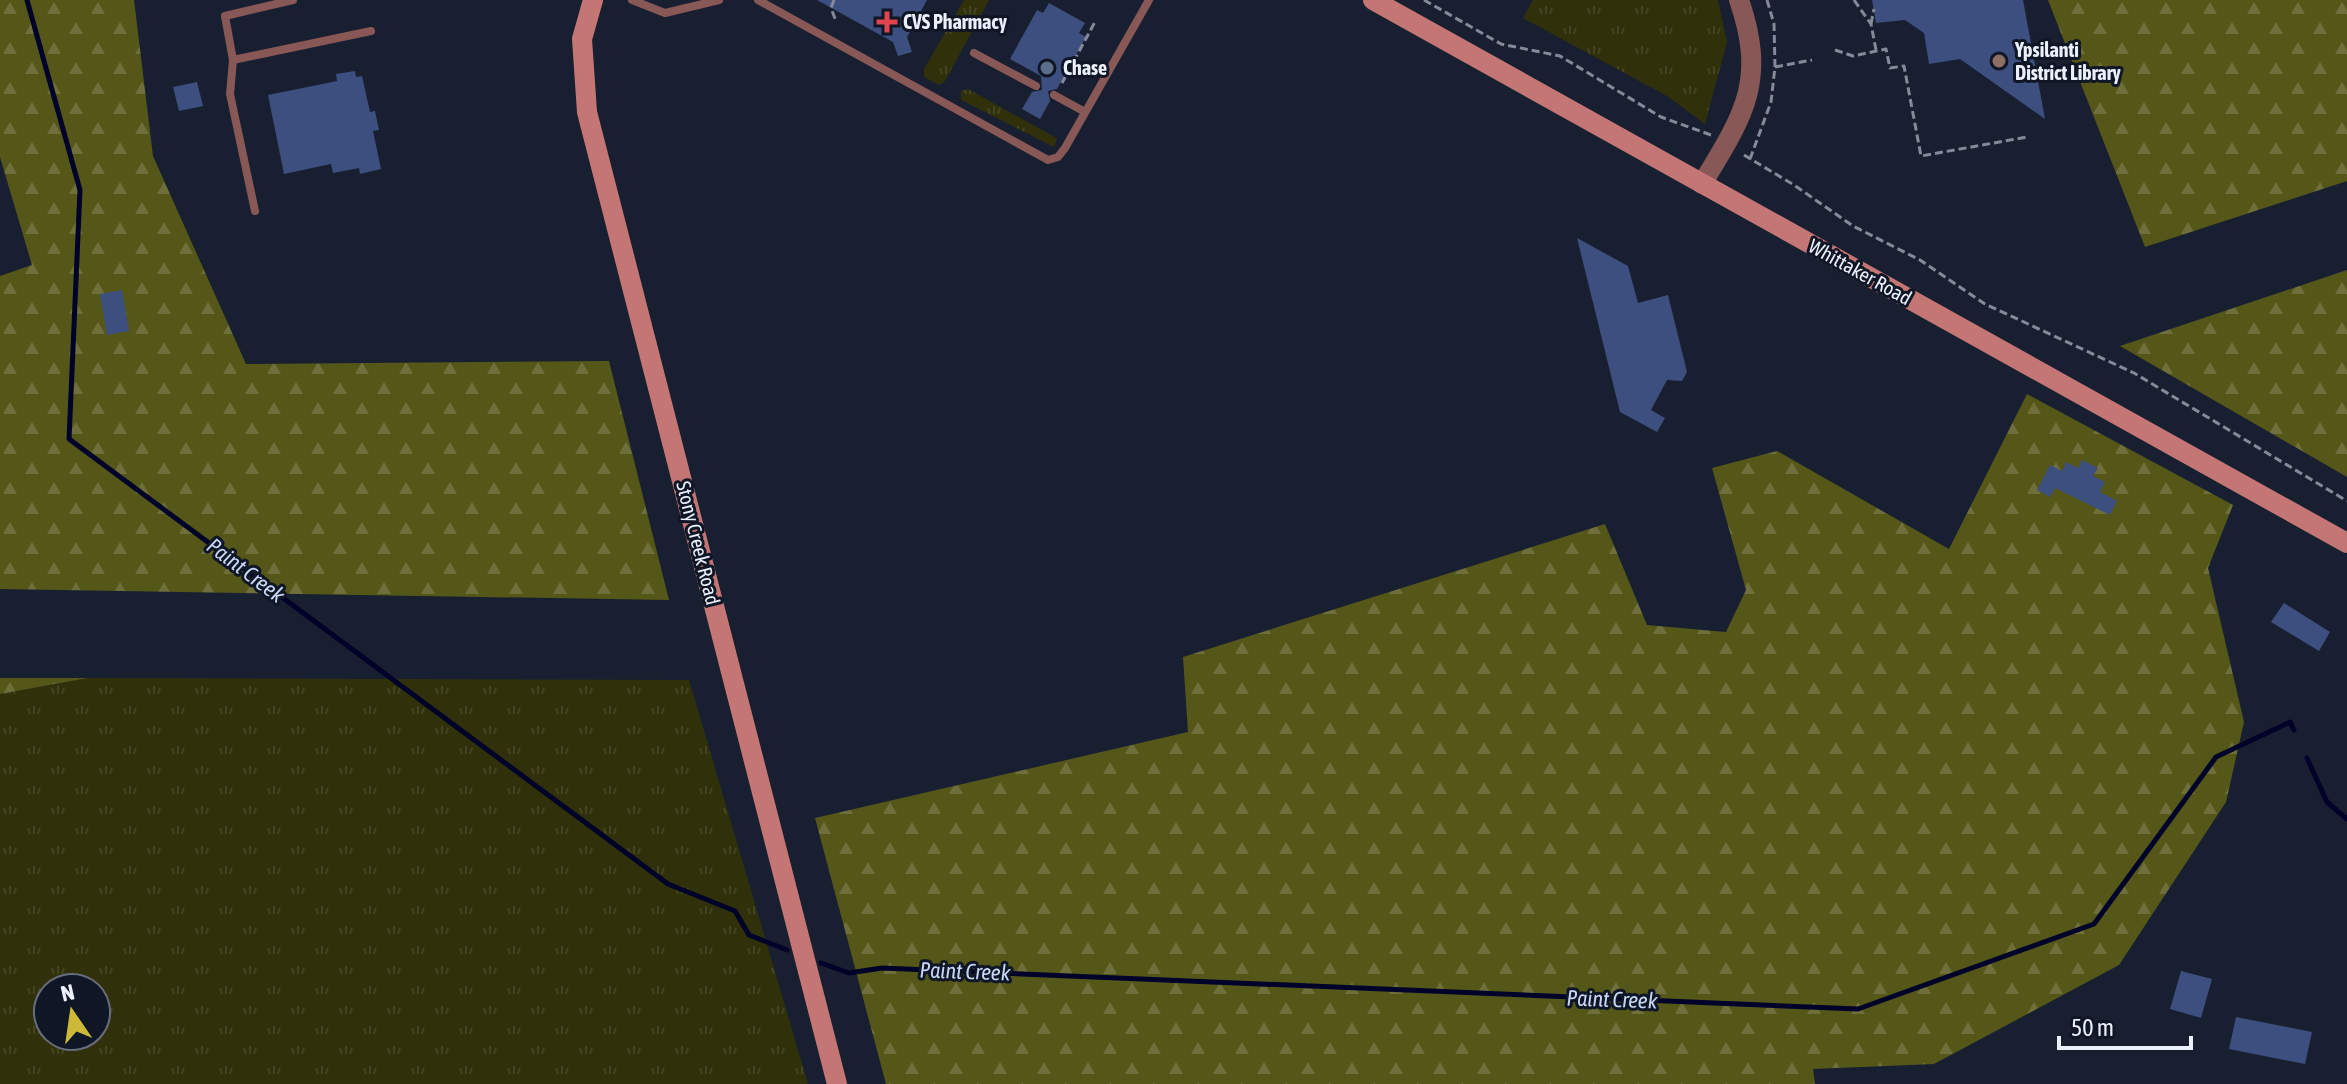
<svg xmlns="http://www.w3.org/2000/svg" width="2347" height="1084" viewBox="0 0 2347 1084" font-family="'Asap Condensed',sans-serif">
  <defs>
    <pattern id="grass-tufts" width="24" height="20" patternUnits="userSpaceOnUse" patternTransform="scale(2)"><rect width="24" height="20" fill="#30310a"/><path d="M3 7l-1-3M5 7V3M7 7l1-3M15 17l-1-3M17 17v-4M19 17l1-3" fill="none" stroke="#444522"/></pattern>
    <pattern id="forest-firs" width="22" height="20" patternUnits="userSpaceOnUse" patternTransform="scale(2)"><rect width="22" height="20" fill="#555718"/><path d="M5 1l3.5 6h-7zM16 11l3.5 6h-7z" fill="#6e6f3a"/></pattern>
  </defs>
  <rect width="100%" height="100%" fill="#181f30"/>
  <path fill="url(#grass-tufts)" fill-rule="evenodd" d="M964,0h25l-44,81 -6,4 -15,-8v-8z
    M1533,0h185l9,42 -22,82 -38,-28 -144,-78z
    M968,89l85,47 4,3 -3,8 -93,-47v-9z
    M88,678l601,2 119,404h-808v-390zM48,988h48v48h-48z"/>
  <path fill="url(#forest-firs)" d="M0,0h134l19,156 93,208 363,-3 60,239 -669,-11v-313l32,-11 -32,-108z
    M2048,0h299v181l-202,66z
    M2347,270v207l-227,-131z
    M2027,394l206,111 -25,63 36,154 -18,80 -107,163 -185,99 -121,5 2,15h-929l-71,-266 373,-86 -5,-75 422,-133 42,101 79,7 20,-42 -34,-122 65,-17 172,98z
    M0,678h88l-88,16z"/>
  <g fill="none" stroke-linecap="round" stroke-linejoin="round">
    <path stroke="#00022a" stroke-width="5" d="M27,0l53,190 -11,249 599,445 67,27 14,24 38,15
      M2307,758l20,44 20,17
      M821,963l28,10 33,-5 976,41 236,-85 122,-167 74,-35 4,8"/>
  </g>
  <path fill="#3c4f7f" d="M817,0h110l-20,37 5,15 -14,4 -5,-14z
    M1872,0h151l22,119 -85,-60 -31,5 -5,-31 -19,-13 -29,3z
    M1049,3l36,20 -6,10 7,4 -29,52 -9,2 2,10 -10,18 -18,-10 10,-17 10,-2 -1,-14 -31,-17 27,-49 6,3z
    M355,71l1,6 6,-1 8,36 5,-1 4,19 -6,1 8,38 -21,5 -1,-6 -26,5 -2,-9 -47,10 -16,-79 69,-14 -1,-7z
    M197,82l6,24 -24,5 -6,-24z
    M1577,238l51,28 10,37 30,-8 19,77 -5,9 -15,-1 -16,30 14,8 -8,14 -37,-20z
    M122,290l7,41 -22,4 -7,-41z
    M2082,460l16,8 -5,8 12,6 -5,10 17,9 -7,14 -55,-27 -5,9 -13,-7 13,-25 12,6 4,-9 12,6z
    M2284,603l46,29 -11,19 -48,-29z
    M2181,971l31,8 -11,39 -31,-9z
    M2236,1017l76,15 -7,32 -76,-15z"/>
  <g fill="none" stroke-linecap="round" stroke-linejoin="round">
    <path stroke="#848a99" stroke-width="3" stroke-dasharray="8 4" stroke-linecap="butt" d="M834,0l-3,8 5,13
      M1424,0l77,44 59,12 101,61 50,18
      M1767,0l7,24 1,43
      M1854,0l17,24 5,26
      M1871,24l3,-15
      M1835,50l18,6 33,-7 4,19 14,-2 17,90 106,-19
      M1062,83l34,-63
      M1744,155l50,30 59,41 67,34 65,44 149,69 213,128
      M1750,159l21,-57 4,-35 37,-7"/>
    <path stroke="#885856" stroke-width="8" d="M632,0l33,13 54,-13
      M758,0l290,160 10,-3 7,-9 84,-148
      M974,53l62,33
      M233,60l138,-29
      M1054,95l31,17
      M255,211l-25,-117 3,-34 -8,-44 68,-16"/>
    <path stroke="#885856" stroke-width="20" d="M1702,184c42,-69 65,-103 37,-184"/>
    <path stroke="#c47674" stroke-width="20" d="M593,0l-11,39 5,73 250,972
      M1373,0l974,543"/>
  </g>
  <path fill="#e0444e" stroke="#0f1626" stroke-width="3" d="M883 10h8v8h8v8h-8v8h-8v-8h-8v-8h8z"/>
  <circle fill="#8d6e63" stroke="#0f1626" stroke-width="3" cx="1999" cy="61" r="8"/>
  <circle fill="#5c6f8a" stroke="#0f1626" stroke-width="3" cx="1047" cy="68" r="8"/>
  <g text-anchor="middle" stroke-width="6" stroke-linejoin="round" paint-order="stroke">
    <g font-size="20" font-weight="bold" fill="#ebf0fc" stroke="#0f1626" text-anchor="start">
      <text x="903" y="29">CVS Pharmacy</text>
      <text x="2015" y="57">Ypsilanti<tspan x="2015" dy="23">District Library</tspan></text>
      <text x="1063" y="75">Chase</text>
    </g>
    <g font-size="20" fill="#ebf0fc" stroke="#0f1626">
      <text transform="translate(1860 272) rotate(29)" y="7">Whittaker Road</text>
      <text transform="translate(698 543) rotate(76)" y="7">Stony Creek Road</text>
    </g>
    <g font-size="22" font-style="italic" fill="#c7d7f5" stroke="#0f1626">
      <text transform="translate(246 570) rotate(37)" y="8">Paint Creek</text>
      <text transform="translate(965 971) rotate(2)" y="8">Paint Creek</text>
      <text transform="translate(1612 999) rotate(2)" y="8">Paint Creek</text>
    </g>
  </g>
  <g transform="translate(72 1012) rotate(347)"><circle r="38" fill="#0f1626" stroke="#676d7c" stroke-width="2"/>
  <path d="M0-6L14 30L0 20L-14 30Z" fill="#ccb938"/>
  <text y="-12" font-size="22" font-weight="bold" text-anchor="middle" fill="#ebf0fc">N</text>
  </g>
  <path d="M2059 1036v12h132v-12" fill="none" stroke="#ebf0fc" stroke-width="4"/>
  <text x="2071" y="1036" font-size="24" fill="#ebf0fc" stroke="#0f1626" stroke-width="6" paint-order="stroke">50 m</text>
</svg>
